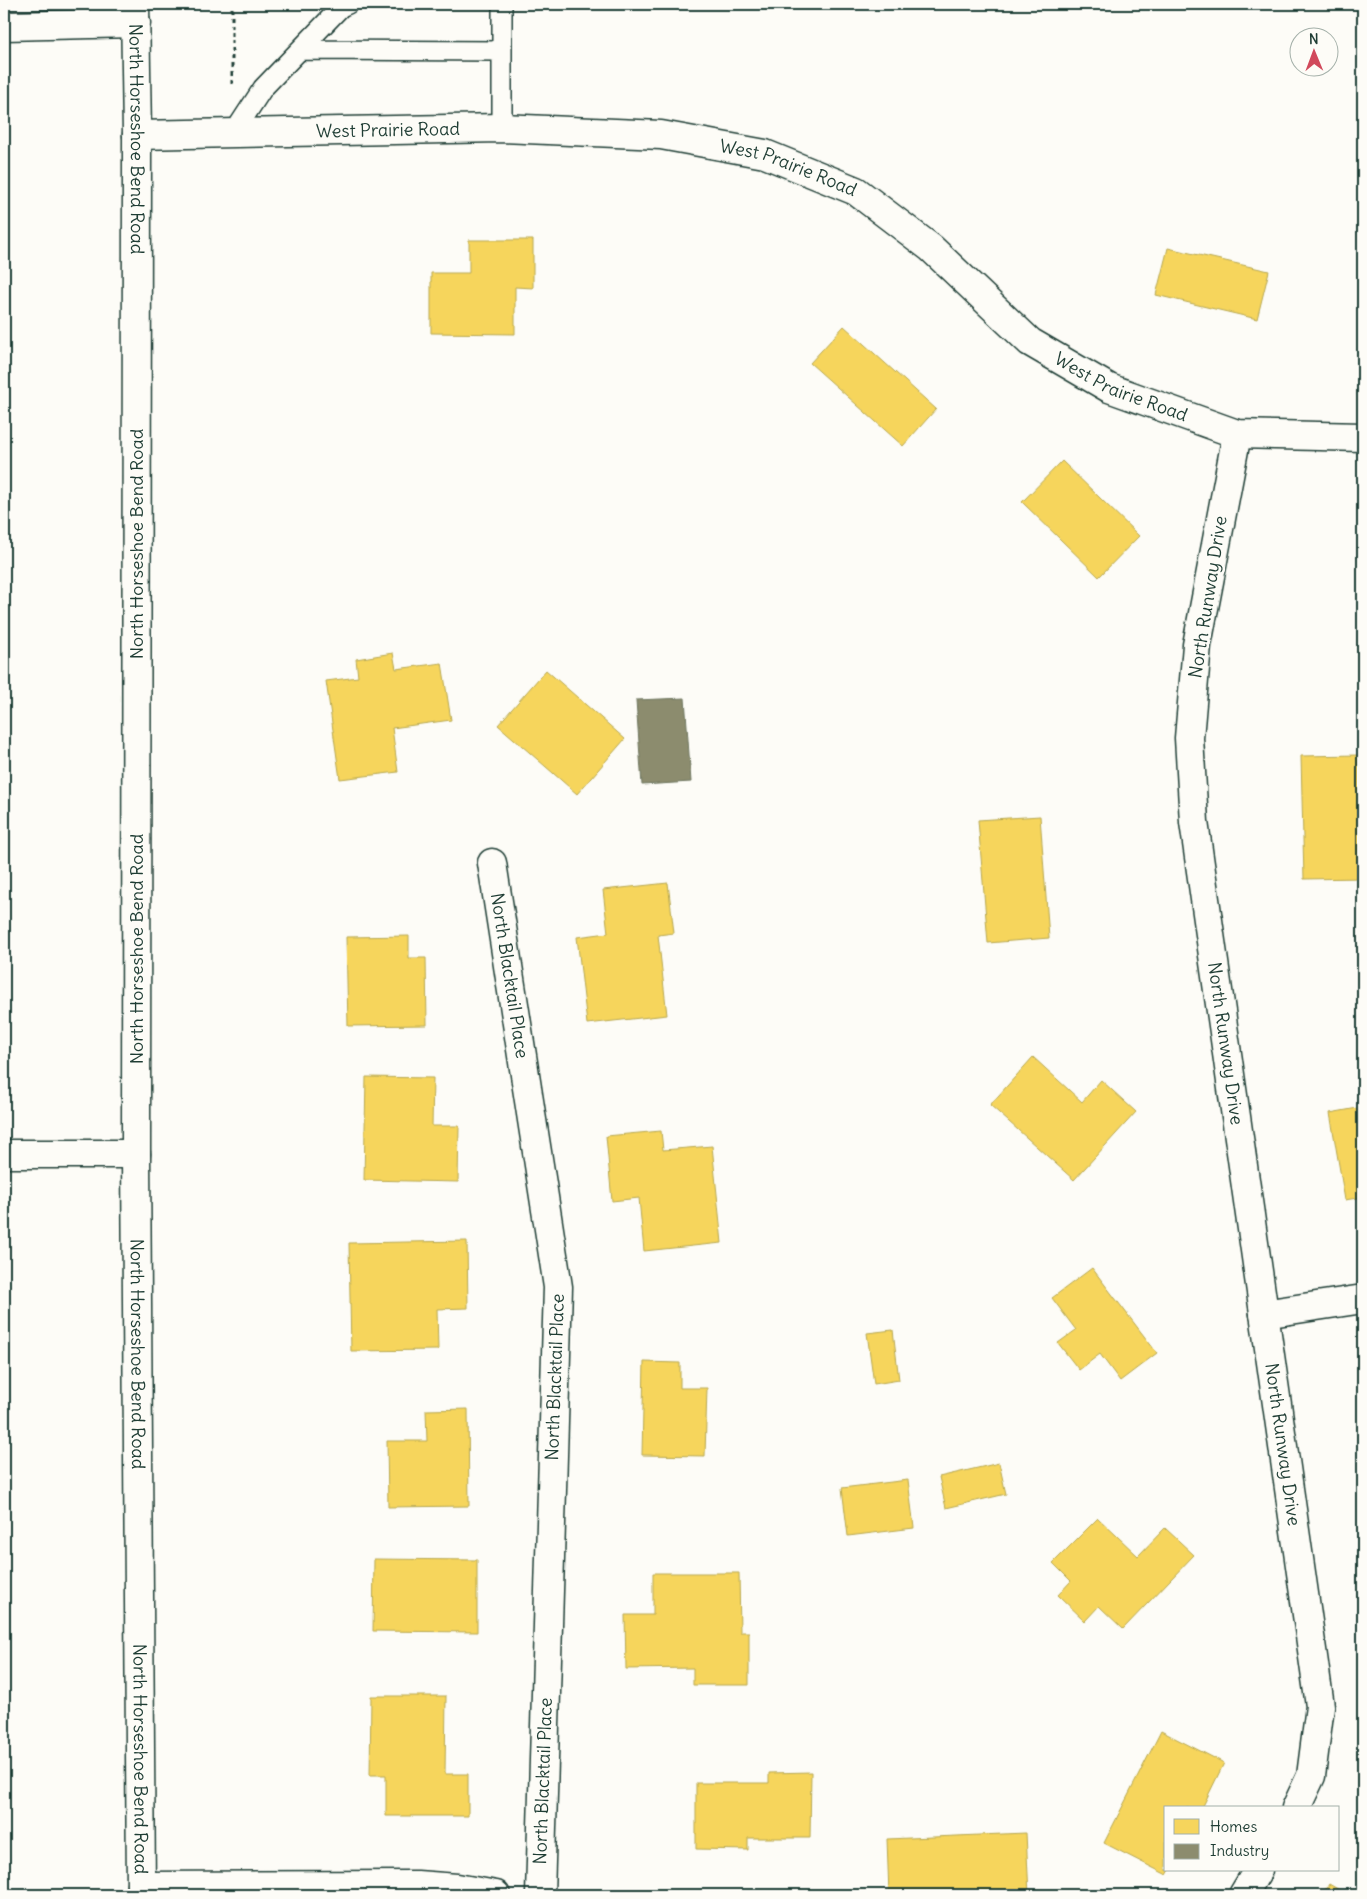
<svg xmlns="http://www.w3.org/2000/svg" width="1367" height="1899" viewBox="0 0 1367 1899" font-family="Delius,sans-serif">
  <rect width="100%" height="100%" fill="#fdfcf7"/>
  <filter id="ink" filterUnits="userSpaceOnUse"><feTurbulence type="fractalNoise" baseFrequency=".02" numOctaves="2"/><feDisplacementMap in="SourceGraphic" scale="10" xChannelSelector="R" yChannelSelector="G"/><feConvolveMatrix kernelMatrix="1 2 1 2 8 2 1 2 1" color-interpolation-filters="sRGB"/></filter>
  <g filter="url(#ink)">
    <path fill="#f6d55c" stroke="#b6a750" d="M4,178l3,103h-3z
      M469,240h64v48l-18,-1v47l-84,-1v-60h38z
      M1168,248l101,23 -12,48 -101,-24z
      M844,326l92,83 -33,37 -93,-83z
      M1062,461l77,75 -40,41 -77,-75z
      M393,653l3,16 46,-6 9,57 -59,8 6,44 -58,7 -14,-98 32,-4 -2,-18z
      M546,670l79,69 -48,55 -79,-69z
      M1359,755l4,123 -59,1 -3,-123z
      M1040,816l9,122 -61,5 -10,-123z
      M668,883l6,50 -16,2 9,80 -80,9 -10,-87 31,-4 -5,-43z
      M409,936v22h17l1,67 -79,1 -2,-89z
      M1033,1057l49,45 19,-22 35,32 -62,68 -84,-75z
      M366,1077l67,1 -1,48h27l-1,56 -94,-2z
      M1363,1107v90l-18,3 -15,-87z
      M661,1131l2,19 49,-4 10,97 -78,8 -5,-53 -27,3 -6,-65z
      M467,1241l1,67 -31,1 1,41 -87,1 -2,-108z
      M1092,1268l65,85 -37,28 -20,-27 -21,16 -21,-27 18,-13 -24,-32z
      M893,1330l6,50 -25,4 -7,-51z
      M644,1362l36,1v25h27l-2,68 -63,-1z
      M468,1409l1,97 -81,1 -1,-66h40l-1,-31z
      M999,1463l7,31 -60,14 -7,-31z
      M908,1480l6,48 -66,8 -6,-48z
      M1098,1518l40,38 27,-28 29,27 -71,74 -24,-23 -14,15 -27,-26 13,-14 -18,-18z
      M374,1559l103,1v72l-104,-1z
      M653,1573h86l1,59h9v53h-56v-17l-67,1 -1,-54h28z
      M371,1696h75l-1,78h23v42h-82v-41h-16z
      M1161,1731l63,32 -22,45h-36v62h4l-3,5 -63,-32z
      M811,1772l-1,66h-62v12l-52,-1v-66h73v-10z
      M1026,1833l3,62h-140l-2,-56z
      M1329,1884l19,11h-26z"/>
    <path fill="#8c8c6e" stroke="#6b745d" d="M685,698l6,84 -49,3 -6,-85z"/>
    <g fill="none" stroke-linecap="round" stroke-linejoin="round">
      <defs>
        <path id="lane" d="M300,50l202,1
          M502,128v-124
          M233,134l30,-46 78,-81 7,-3"/>
        <g id="street">
          <path id="s1" d="M137,135l365,-7 159,7 104,19 91,37 75,57 99,94 79,46 128,46 126,3"/>
          <path id="s2" d="M1237,434l-40,211 -8,93 5,84 126,884 -9,70 -15,32"/>
          <path id="s3" d="M492,863l66,424 -18,608"/>
          <path d="M4,1154h132"/>
          <path d="M1264,1314l99,-15"/>
          <path d="M141,1886l276,-1 40,3 39,7"/>
          <path d="M1243,1895l15,-25"/>
        </g>
        <g id="secondary">
          <path id="s4" d="M135,4l2,131 -1,1019 5,741"/>
          <path d="M4,26l132,-3"/>
        </g>
      </defs>
      <use href="#lane" stroke="#1f3d34" stroke-width="22"/>
      <use href="#street" stroke="#1f3d34" stroke-width="31"/>
      <use href="#secondary" stroke="#1f3d34" stroke-width="31"/>
      <path stroke="#1f3d34" stroke-width="3" stroke-dasharray="4 4" stroke-linecap="butt" d="M232,84v-80"/>
      <use href="#lane" stroke="#fdfcf7" stroke-width="19"/>
      <use href="#street" stroke="#fdfcf7" stroke-width="28"/>
      <use href="#secondary" stroke="#fdfcf7" stroke-width="28"/>
    </g>
  </g>
  <g text-anchor="middle" stroke-width="5" stroke-linejoin="round" paint-order="stroke">
    <g font-size="18" fill="#1f3d34" stroke="#fdfcf7">
      <text dy="6" stroke="none"><textPath href="#s1" startOffset="251">West Prairie Road</textPath></text>
      <text dy="6" stroke="none"><textPath href="#s4" startOffset="135">North Horseshoe Bend Road</textPath></text>
      <text dy="6" stroke="none"><textPath href="#s1" startOffset="656">West Prairie Road</textPath></text>
      <text dy="6" stroke="none"><textPath href="#s1" startOffset="1061">West Prairie Road</textPath></text>
      <text transform="translate(137 544) rotate(-90)" y="6">North Horseshoe Bend Road</text>
      <text transform="translate(1208 597) rotate(-81)" y="6">North Runway Drive</text>
      <text transform="translate(137 949) rotate(-90)" y="6">North Horseshoe Bend Road</text>
      <text dy="6" stroke="none"><textPath href="#s3" startOffset="114">North Blacktail Place</textPath></text>
      <text dy="6" stroke="none"><textPath href="#s2" startOffset="616">North Runway Drive</textPath></text>
      <text dy="6" stroke="none"><textPath href="#s4" startOffset="1350">North Horseshoe Bend Road</textPath></text>
      <text transform="translate(555 1377) rotate(-88)" y="6">North Blacktail Place</text>
      <text dy="6" stroke="none"><textPath href="#s2" startOffset="1021">North Runway Drive</textPath></text>
      <text dy="6" stroke="none"><textPath href="#s4" startOffset="1755">North Horseshoe Bend Road</textPath></text>
      <text transform="translate(543 1781) rotate(-88)" y="6">North Blacktail Place</text>
    </g>
  </g>
  <rect width="1367" height="1899" fill="none" stroke="#fdfcf7" stroke-width="20"/>
  <rect x="10" y="10" width="1347" height="1879" fill="none" stroke="#1f3d34" stroke-width="2" filter="url(#ink)"/>
  <rect x="1164" y="1806" width="175" height="65" fill="#fdfcf7" stroke="#a4b0a9"/>
  <rect x="1174" y="1819" width="25" height="15" fill="#f6d55c" stroke="#a4b0a9"/>
  <text x="1210" y="1832" font-size="15" fill="#1f3d34">Homes</text>
  <rect x="1174" y="1844" width="25" height="15" fill="#8c8c6e" stroke="#a4b0a9"/>
  <text x="1210" y="1856" font-size="15" fill="#1f3d34">Industry</text>
  <g transform="translate(1314 52) rotate(359)"><circle r="24" fill="#fdfcf7" stroke="#a4b0a9"/>
  <path d="M0-4L9 19L0 12L-9 19Z" fill="#d1495b"/>
  <text y="-8" font-size="14" font-weight="bold" text-anchor="middle" fill="#1f3d34">N</text>
  </g>
</svg>
